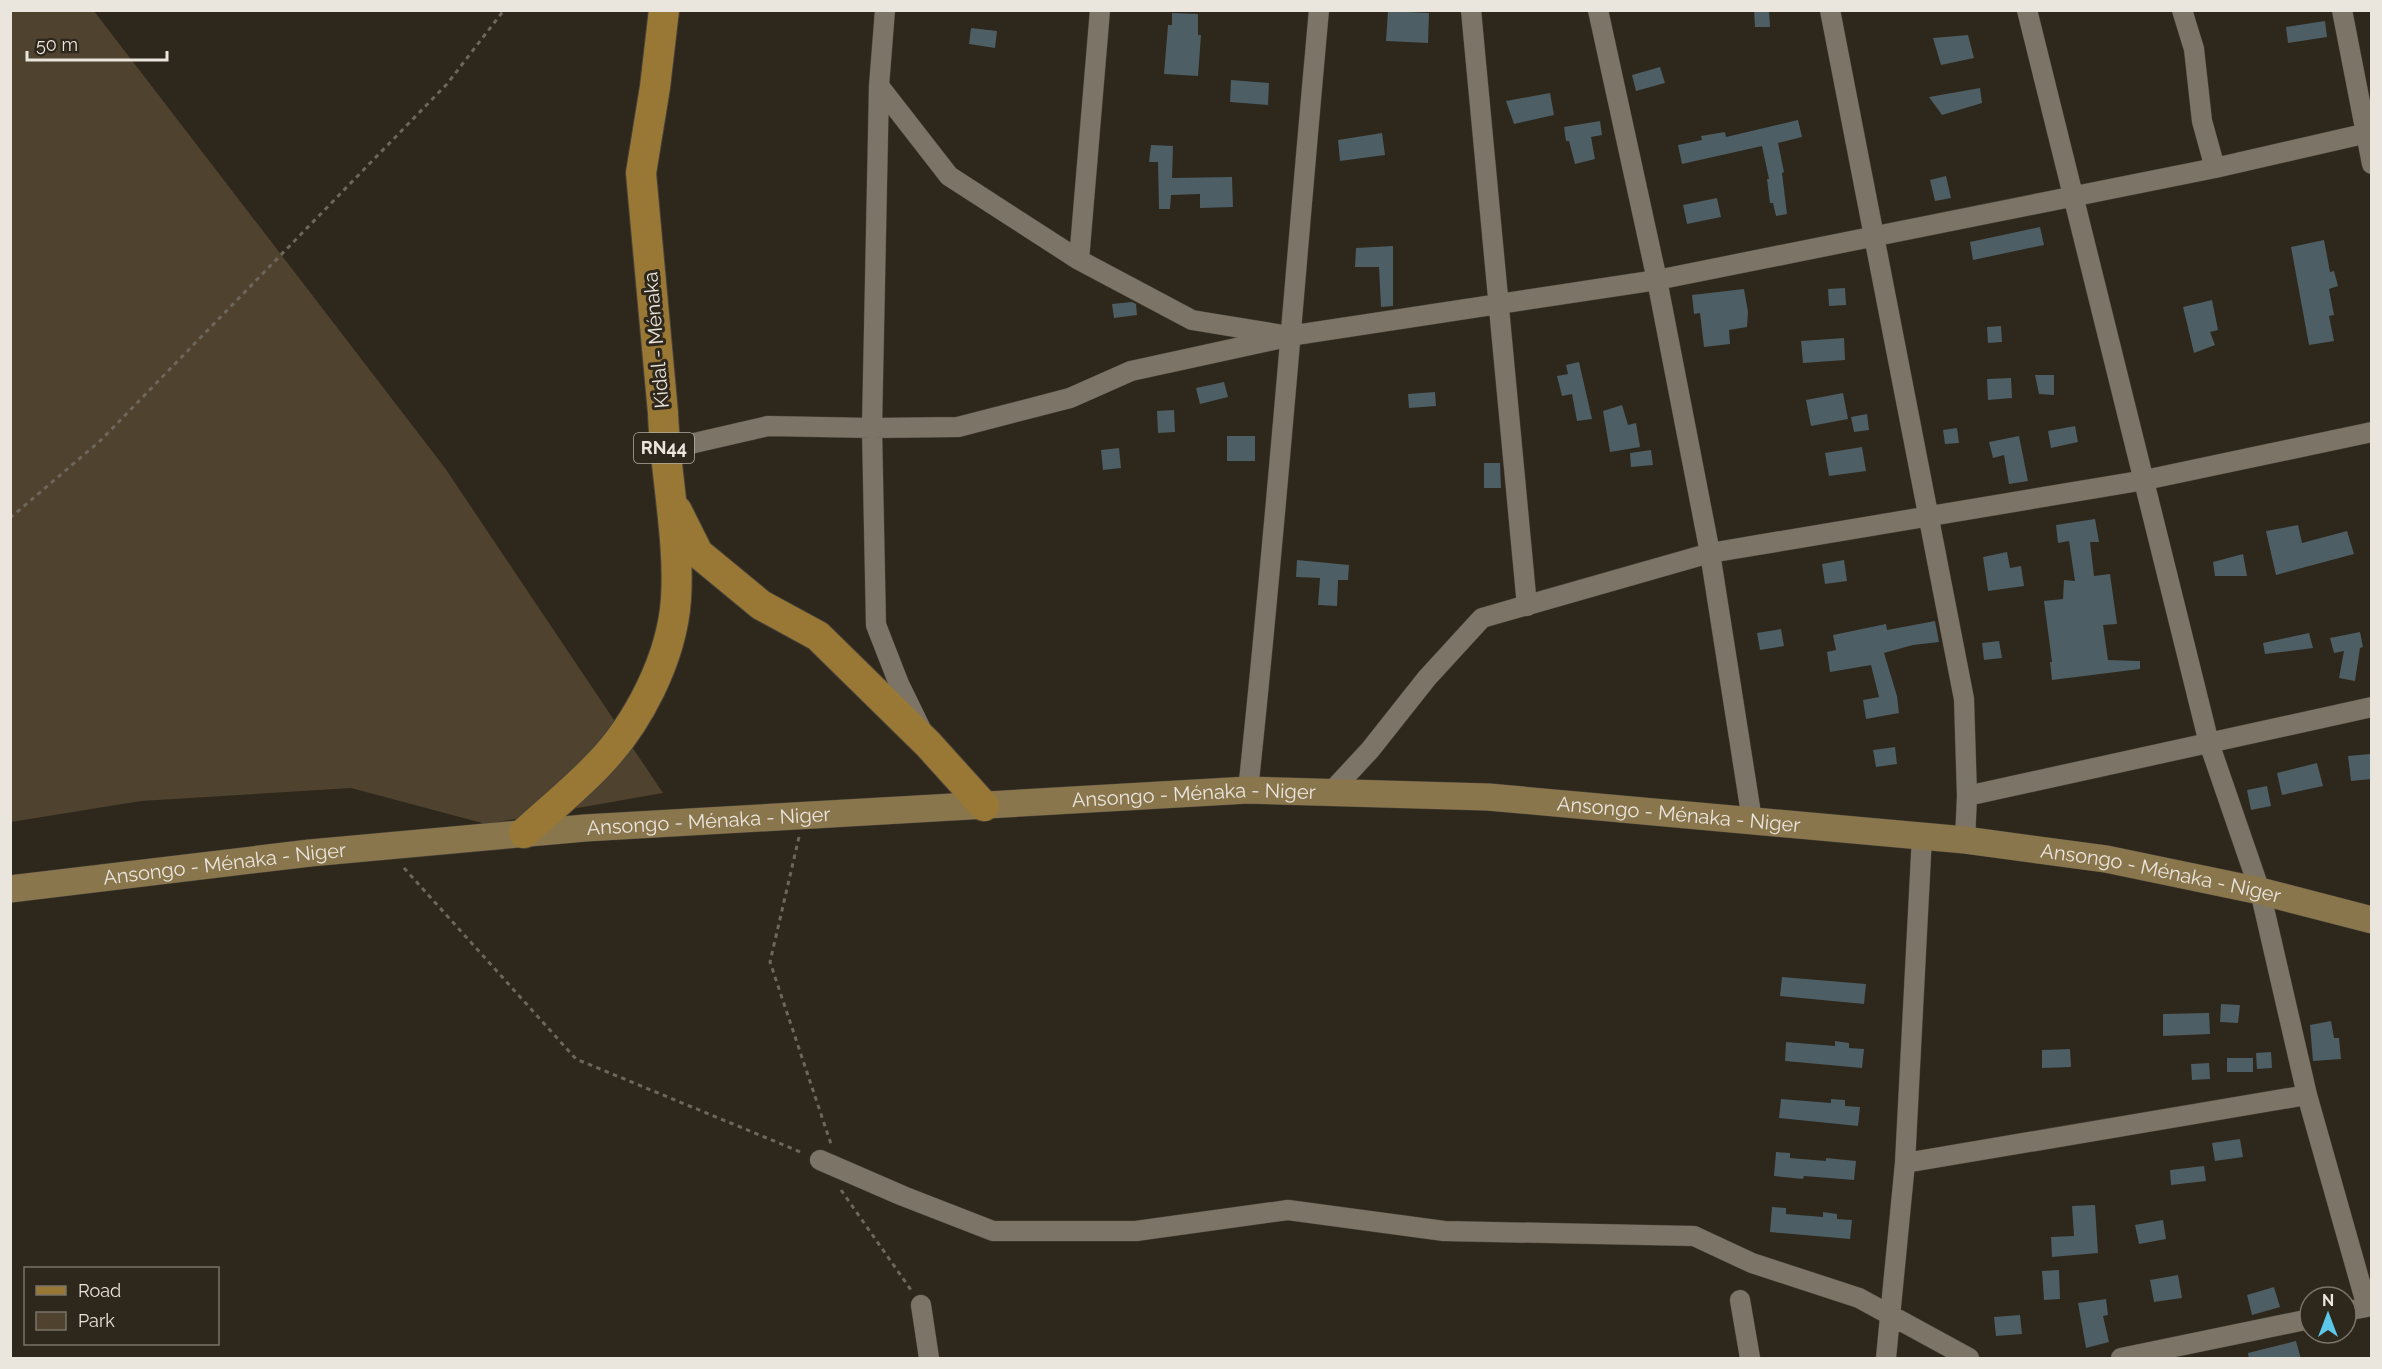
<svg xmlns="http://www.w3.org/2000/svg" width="2382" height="1369" viewBox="0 0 2382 1369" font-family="Raleway,sans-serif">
  <rect width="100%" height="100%" fill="#2e271b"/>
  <path fill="#4f422e" d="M11,11h83l351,457 218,325 -177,31 -135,-36 -210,13 -130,21z"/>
  <path fill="#4d5e64" d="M1754,10h15l1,17h-15z
    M1388,11l41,2 -1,30 -42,-2z
    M1172,13l26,1v21h3l-3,41 -34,-2 4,-49h4z
    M2325,21l2,16 -39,6 -2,-16z
    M971,28l26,3 -2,17 -26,-4z
    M1968,35l6,23 -33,7 -8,-27z
    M1660,67l5,16 -29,8 -4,-16z
    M1231,80l38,3 -1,22 -38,-3z
    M1980,88l2,15 -40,12 -13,-18z
    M1550,93l4,22 -40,9 -8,-23z
    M1798,120l4,17 -24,6 6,29 -2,1 5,41 -11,2 -3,-13h-3l-3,-24h2l-7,-33 -80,18 -4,-19 24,-5 -1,-4 24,-4 1,5z
    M1600,121l2,14 -11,2 4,22 -20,5 -6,-23h-3l-2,-14z
    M1382,133l3,22 -45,6 -2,-21z
    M1151,145l22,1 -1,32 60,-1 1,30 -33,1v-14l-29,1 -1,14h-11l-1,-47h-9z
    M1946,176l5,22 -16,3 -5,-21z
    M1717,198l4,19 -34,7 -4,-19z
    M2040,227l4,18 -71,15 -3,-18z
    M2324,240l6,32 4,-1 4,15 -9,3 5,26 -5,1 5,25 -25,4 -18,-98z
    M1393,246v60l-12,1 -2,-40h-24l1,-19z
    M1845,288l1,17 -17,1 -1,-17z
    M1744,289l4,23 -1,15 -18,3 1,14 -26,3 -4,-34 -6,1 -2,-19z
    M2212,300l6,30 -8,2 5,13 -21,8 -11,-46z
    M1132,302l4,2 1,11 -23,3 -2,-14z
    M2001,326l1,16 -14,1 -1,-16z
    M1844,338l1,22 -42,3 -2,-22z
    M1579,362l13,57 -15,2 -5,-27 -10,2 -5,-20 11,-2 -2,-9z
    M2035,375h19v20l-15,-1z
    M2011,378l1,20 -24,2 -1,-21z
    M1224,382l4,15 -28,7 -4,-16z
    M1435,392l1,14 -27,2 -1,-14z
    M1843,393l5,26 -37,7 -5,-26z
    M1622,405l6,20 8,-2 4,24 -30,5 -7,-41z
    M1174,410l1,22 -17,1 -1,-22z
    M1867,414l2,16 -15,2 -3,-15z
    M2075,426l3,16 -27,6 -3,-17z
    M1957,428l2,15 -14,1 -2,-14z
    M1227,436h28v25h-28z
    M2019,436l9,45 -19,3 -5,-29 -11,3 -4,-16z
    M1862,447l4,24 -37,5 -4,-23z
    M1119,448l2,20 -18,2 -2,-20z
    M1651,450l2,15 -22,2 -1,-14z
    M1484,463h16l1,25h-17z
    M2095,519l4,23h-9l4,34 16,-2 7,50 -14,1 5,35 32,1v8l-88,11 -2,-18h2l-8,-61 19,-2 1,-19 11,1 -6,-40 -11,2 -2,-18z
    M2298,525l4,18 45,-12 7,23 -78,21 -10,-44z
    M2007,552l3,16 11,-2 3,20 -36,5 -5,-34z
    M2243,554l4,22h-32l-2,-14z
    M1297,560l52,5 -1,15h-10l-1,26 -19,-1 2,-27 -24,-1z
    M1844,560l3,21 -22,3 -3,-20z
    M1935,621l4,21 -26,3 -29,8 13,43 2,17 -33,6 -3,-19 16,-3 -8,-32 -41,7 -3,-20 9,-2 -3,-15 53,-11 1,6z
    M1781,629l3,17 -24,4 -3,-17z
    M2360,632l3,15 -3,1 -5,33 -16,-3 5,-27 -10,2 -4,-15z
    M2309,633l4,15 -48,6 -2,-11z
    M1999,641l3,17 -18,2 -2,-17z
    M1895,747l2,17 -21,3 -3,-17z
    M2370,754l2,25 -21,2 -3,-25z
    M2317,763l6,23 -41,9 -5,-22z
    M2267,786l4,20 -20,4 -4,-20z
    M1782,977l84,7 -2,20 -84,-8z
    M2221,1004l19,1 -2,18 -18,-1z
    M2209,1013l1,21 -47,2v-22z
    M2331,1021l3,17h5l2,21 -28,2 -3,-36z
    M1835,1041l14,2v5l15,1 -2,19 -77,-7 1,-19 49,4z
    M2070,1049l1,18 -29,1v-18z
    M2271,1052l1,16 -15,1 -1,-16z
    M2227,1058h26v14h-26z
    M2209,1063l1,16 -18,1 -1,-16z
    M1781,1099l50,4v-4l14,1v6l15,1 -2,19 -79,-8z
    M2240,1139l3,18 -28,4 -3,-18z
    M1776,1152l14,1v5l36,3v-3l30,3 -2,19 -50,-4 -1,3 -29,-3z
    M2204,1166l2,15 -35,4 -1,-15z
    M2095,1205l3,48 -46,4 -1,-20 23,-1 -2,-30z
    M1772,1207l14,1v6l37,3v-5l14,2v5l15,1 -2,19 -80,-7z
    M2163,1220l3,19 -27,5 -4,-19z
    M2059,1270l1,29 -16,1 -2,-29z
    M2178,1275l4,23 -28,4 -4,-22z
    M2274,1287l6,20 -28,8 -5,-20z
    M2106,1299l2,16 -5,1 6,26 -23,6 -8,-45z
    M2020,1315l2,19 -26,2 -2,-19z
    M2296,1341l5,18h-52l-1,-6z"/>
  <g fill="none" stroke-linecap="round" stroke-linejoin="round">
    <defs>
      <path id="street" d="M885,10l-6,76 -7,342 4,197 23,59 21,43
        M1471,10l56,596
        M1598,10l59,270 53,273 42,267
        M1830,10l134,689 3,97 -2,44
        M2027,10l182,733 51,148 47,204 60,212
        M2182,10l12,39 8,72 13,47
        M2342,10l30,154
        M879,86l70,90 130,84 113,60 97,16 368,-56 558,-112 157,-36
        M1079,260l21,-250
        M664,450l104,-24 104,2 86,-1 112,-29 61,-27 147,-32
        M1248,790c28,-259 47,-519 71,-780
        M1330,793l40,-43 57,-72 55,-60 228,-65 435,-73 227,-48
        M1967,796l405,-89
        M820,1160l83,36 90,35h143l152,-21 156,21 250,5 58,27 107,35 110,60
        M1905,1163l402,-68
        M1740,1300l10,58
        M921,1305l8,53
        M2346,1311l26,-5
        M1886,1358l19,-195 17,-327
        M2121,1358l189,-39"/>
      <g id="secondary">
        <path id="s1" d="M10,889l300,-36 275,-25 663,-38 240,7 477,43 141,19 154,32 112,29"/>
      </g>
      <path id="primary" d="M677,511l21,42 63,52 57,31 110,108 56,62
        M524,833c24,-22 51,-44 74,-68 40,-41 74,-107 78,-166 4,-60 -11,-126 -13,-186l-22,-240 14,-86 9,-77"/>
    </defs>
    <use href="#street" stroke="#49433a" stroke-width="21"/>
    <use href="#secondary" stroke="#49433a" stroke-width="28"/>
    <use href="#primary" stroke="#49433a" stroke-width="32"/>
    <path stroke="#6d665c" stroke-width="3" stroke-dasharray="4.5 4.5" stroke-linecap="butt" d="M10,518l90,-77 347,-357 57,-74
      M799,837l-29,125 61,182
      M404,868l172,191 227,94
      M841,1190l70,100"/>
    <use href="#street" stroke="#7c7466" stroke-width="20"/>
    <use href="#secondary" stroke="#8a764d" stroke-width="27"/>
    <use href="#primary" stroke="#997835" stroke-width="30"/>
  </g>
  <g text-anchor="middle" stroke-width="6" stroke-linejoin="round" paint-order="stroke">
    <rect fill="#2e271b" stroke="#b2aca3" stroke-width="1.5" x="634" y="433" width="60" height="30" rx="4.5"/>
    <g font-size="18" font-weight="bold" fill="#eae5dd">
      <text x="664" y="454">RN44</text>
    </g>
    <g font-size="20" fill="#eae5dd" stroke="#2e271b">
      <text transform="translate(656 340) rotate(-95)" y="7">Kidal - Ménaka</text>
      <text dy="7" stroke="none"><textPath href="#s1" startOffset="1188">Ansongo - Ménaka - Niger</textPath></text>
      <text dy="7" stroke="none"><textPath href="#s1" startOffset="1674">Ansongo - Ménaka - Niger</textPath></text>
      <text dy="7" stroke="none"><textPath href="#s1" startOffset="702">Ansongo - Ménaka - Niger</textPath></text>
      <text dy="7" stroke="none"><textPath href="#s1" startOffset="216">Ansongo - Ménaka - Niger</textPath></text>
      <text dy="7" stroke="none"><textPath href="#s1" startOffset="2160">Ansongo - Ménaka - Niger</textPath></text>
    </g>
  </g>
  <rect width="2382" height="1369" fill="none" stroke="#eae5dd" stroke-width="24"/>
  <rect x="24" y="1267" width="195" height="78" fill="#2e271b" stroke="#797369" stroke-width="1.5"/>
  <rect x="36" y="1286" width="30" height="9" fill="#997835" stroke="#797369" stroke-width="1.5"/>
  <text x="78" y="1297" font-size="18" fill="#eae5dd">Road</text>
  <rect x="36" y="1312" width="30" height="18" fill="#4f422e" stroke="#797369" stroke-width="1.5"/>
  <text x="78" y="1327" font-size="18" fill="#eae5dd">Park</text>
  <g transform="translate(2328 1315)"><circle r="28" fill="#2e271b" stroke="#797369" stroke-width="1.5"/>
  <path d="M0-4.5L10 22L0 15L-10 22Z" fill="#5cc7e8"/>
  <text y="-9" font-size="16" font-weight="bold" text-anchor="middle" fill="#eae5dd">N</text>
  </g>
  <path d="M27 51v9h140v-9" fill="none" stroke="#eae5dd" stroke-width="3"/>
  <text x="36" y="51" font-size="18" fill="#eae5dd" stroke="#2e271b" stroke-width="4.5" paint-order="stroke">50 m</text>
</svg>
